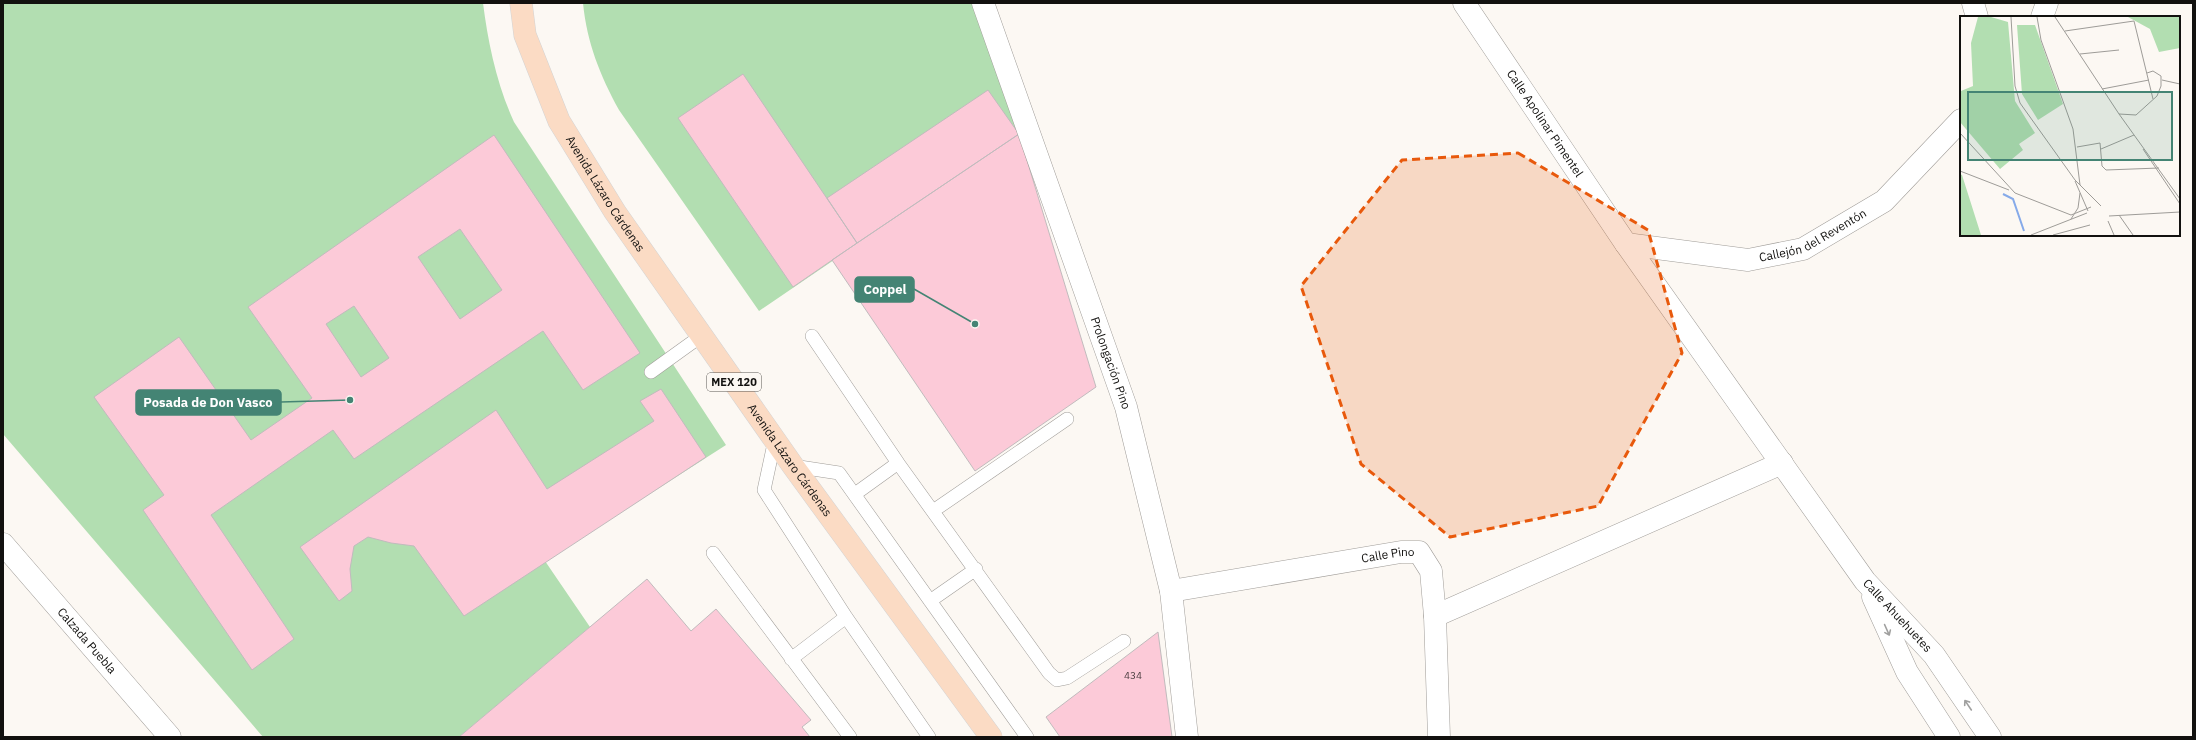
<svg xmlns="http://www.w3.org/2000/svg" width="2196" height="740" viewBox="0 0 2196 740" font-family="'IBM Plex Sans',sans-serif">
  <rect width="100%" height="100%" fill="#fcf8f3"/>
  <path fill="#b2deb1" d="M3,3h480c5,40 14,82 31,119l212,323 -181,116 45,66 -131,110h-196l-260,-303z
    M583,3h390l46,131 -260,177 -140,-201c-19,-35 -32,-67 -36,-107z"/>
  <path fill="#fccad8" stroke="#c1bbbd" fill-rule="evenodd" d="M743,74l114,169 -64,44 -115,-169z
    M988,90l31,44 -162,109 -30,-45z
    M1019,134l77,253 -121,84 -143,-211z
    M494,135l146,218 -57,37 -40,-59 -189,128 -21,-29 -122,85 83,124 -42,31 -109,-160 21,-15 -70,-98 85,-60 72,103 61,-42 -64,-91zM460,229l42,61 -42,29 -42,-62zM354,306l35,52 -28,19 -35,-53z
    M661,389l45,68 -242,159 -50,-70 -23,-3 -23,-6 -14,9 -4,23 2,22 -13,10 -39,-54 196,-137 51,79 107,-68 -14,-20z
    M647,579l44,52 25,-22 95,111 -9,7 8,10h-351z
    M1158,632l14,105h-112l-14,-20z"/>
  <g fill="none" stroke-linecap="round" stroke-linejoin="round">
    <defs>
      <path id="lane" d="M812,336l86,127 -43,31
        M651,372l50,-36
        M775,439l-11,51 82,127 83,120
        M898,463l151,210 8,7 10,-2 57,-37
        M793,466l46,7 188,264
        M933,511l134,-92
        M713,553l137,184
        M930,601l46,-32
        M791,659l55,-42"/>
      <g id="street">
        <path id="s1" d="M983,3l143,404 45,184 16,146"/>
        <path id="s2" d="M1464,3l162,241 239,337 69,74 56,82"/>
        <path d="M1973,3l4,14"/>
        <path d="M2042,17l5,-14"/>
        <path id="s3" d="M1626,244l122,16 55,-11 81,-48 77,-81"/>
        <path id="s4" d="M3,544l167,193"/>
        <path id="s5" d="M1171,591l230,-39h18l12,19 4,45 4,121"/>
        <path d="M1873,597l34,75 42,65"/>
        <path d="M1435,616l347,-153"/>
      </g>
      <g id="primary">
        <path id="s6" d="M521,3l4,32 34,86 56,91 178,254 198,271"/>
      </g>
    </defs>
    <use href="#lane" stroke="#a09d99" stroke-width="14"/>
    <use href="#street" stroke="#a09d99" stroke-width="23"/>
    <use href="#primary" stroke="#d4d4d4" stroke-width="23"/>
    <use href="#lane" stroke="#fff" stroke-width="13"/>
    <use href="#street" stroke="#fff" stroke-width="22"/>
    <use href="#primary" stroke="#fbdbc4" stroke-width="22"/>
  </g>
  <defs><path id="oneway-shaft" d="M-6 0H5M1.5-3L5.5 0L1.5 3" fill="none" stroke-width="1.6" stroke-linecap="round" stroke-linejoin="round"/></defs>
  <g stroke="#a0a09f">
    <use href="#oneway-shaft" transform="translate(1887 630) rotate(66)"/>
    <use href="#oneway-shaft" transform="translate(1968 705) rotate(-124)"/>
  </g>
  <path fill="#e8590c" fill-opacity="0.2" stroke="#e8590c" stroke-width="3" stroke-dasharray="8 5" stroke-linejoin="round" d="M1518,153l130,77 34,123 -84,153 -148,31 -89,-73 -60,-178 101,-126z"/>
  <g text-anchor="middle" stroke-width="3.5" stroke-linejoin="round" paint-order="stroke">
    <g font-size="10" fill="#4c3f41">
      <text x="1133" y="679">434</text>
    </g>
    <rect fill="#fcf8f3" stroke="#585653" stroke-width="1" x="707" y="373" width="54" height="18" rx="3"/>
    <g font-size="11" font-weight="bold" fill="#12110f">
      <text x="734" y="386">MEX 120</text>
    </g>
    <g font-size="12" fill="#12110f" stroke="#fcf8f3">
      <text dy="4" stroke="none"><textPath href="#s2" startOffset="145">Calle Apolinar Pimentel</textPath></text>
      <text dy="4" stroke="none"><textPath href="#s6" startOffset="211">Avenida Lázaro Cárdenas</textPath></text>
      <text dy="4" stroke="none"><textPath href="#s3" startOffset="193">Callejón del Reventón</textPath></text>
      <text dy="4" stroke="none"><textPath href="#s1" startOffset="382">Prolongación Pino</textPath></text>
      <text dy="4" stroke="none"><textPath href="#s6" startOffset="535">Avenida Lázaro Cárdenas</textPath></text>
      <text dy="4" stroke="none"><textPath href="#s5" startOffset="220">Calle Pino</textPath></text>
      <text dy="4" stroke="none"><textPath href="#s2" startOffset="751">Calle Ahuehuetes</textPath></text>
      <text dy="4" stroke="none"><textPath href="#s4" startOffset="128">Calzada Puebla</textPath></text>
    </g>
  </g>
  <g transform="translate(1960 16)">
    <rect width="220" height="220" fill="#fcf8f3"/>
    <path d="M18,1h13l17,5 7,79 20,32 -16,11 4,6 -23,19 -40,-47 1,-31 12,-5 -2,-43zM168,1h52v31l-21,4 -9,-23zM57,9h18l28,79 -25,16 -16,-26zM0,158l2,1 19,60h-21z" fill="#b2deb1"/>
    <path fill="none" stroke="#86aae9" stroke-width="2" d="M43,178l10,5 11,32"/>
    <path fill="none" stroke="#9e9c98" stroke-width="1" d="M51,1l4,69 5,17 55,77 26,26M77,1l4,23 32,89 7,56M95,1l64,97 61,85M105,15l69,-10 19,78M120,38l39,-4M202,64l18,4M142,73l47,-9M159,98l17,1 21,-19 4,-10v-10l-8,-5 -6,2M0,117l55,60 56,22 20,-8M117,131l23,-4 2,23 4,4 53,-2M141,133l33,-14M183,133l37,55M0,155l49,19M115,165l13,30M159,199l14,20M149,200l71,-4M111,203l7,-11 2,-15M148,205l6,14M71,219l56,-22M93,219l37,-10"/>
    <path fill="#448474" fill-opacity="0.15" stroke="#448474" stroke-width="2" d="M8,76h204v68h-204z"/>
    <rect width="220" height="220" fill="none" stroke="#12110f" stroke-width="2"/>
  </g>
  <path fill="none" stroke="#448474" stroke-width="1.5" d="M975 324L914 289M350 400L281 402"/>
  <g fill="#448474" stroke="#fcf8f3" stroke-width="1.5">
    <circle cx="975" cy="324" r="4"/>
    <circle cx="350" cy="400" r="4"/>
  </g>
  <g fill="#448474" stroke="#448474" stroke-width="1.5">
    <rect x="855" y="277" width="59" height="25" rx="4"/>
    <rect x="136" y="390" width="145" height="25" rx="4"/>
  </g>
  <g font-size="13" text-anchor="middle" font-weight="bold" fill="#fff">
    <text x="885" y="294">Coppel</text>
    <text x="208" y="407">Posada de Don Vasco</text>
  </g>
  <rect width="2196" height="740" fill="none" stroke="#12110f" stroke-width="8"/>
</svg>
